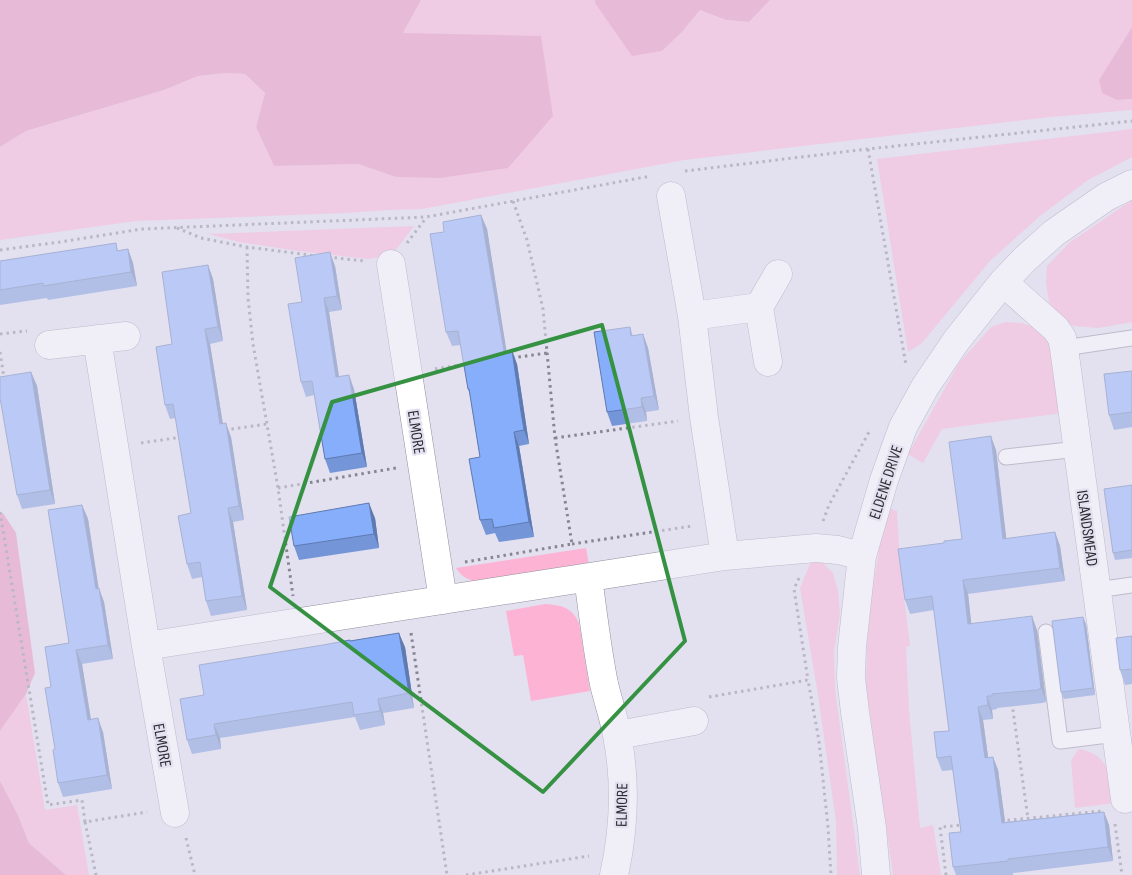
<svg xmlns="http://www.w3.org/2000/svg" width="1132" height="875" viewBox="0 0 1132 875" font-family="'Sofia Sans Condensed',sans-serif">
  <rect width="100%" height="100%" fill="#e3e0f0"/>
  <path fill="#fdb3d3" d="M421,0h174v3l67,48 20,-19 18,-22 26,10 23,2 21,-22h362v27l-33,53 18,20 15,-1v11l-81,7 -367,43 -262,49 -34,1 -43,3 -209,8 -136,19v-93l26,-16 138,-41 34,-14 27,-3 20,1 20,19 -9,34 18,39 84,-2 38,13 7,-144z
    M1132,129v28l-44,23 -48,36 -50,45 -68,82 -14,9 -31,-193z
    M1132,200v122l-33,6 -26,-2 -16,-11 -8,-13 -3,-19 1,-17 22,-23z
    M414,226l-22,29 -24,4 -70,-8 -59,-9 -31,-8z
    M1006,322l16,1 14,5 12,11 14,74 -120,16 -19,34 -15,-9 51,-91 32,-36z
    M888,508l9,3 3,53 10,82 -4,1 3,63 11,118 13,-3 8,50h-48l-27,-190 1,-39 4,-45 10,-64z
    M586,548l3,17 -115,16c-9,-2 -13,-6 -18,-13z
    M812,559l10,3 11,11 5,18 2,23 -6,37 1,38 25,186h-23l-1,-54 -18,-126 -18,-107z
    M545,604c16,1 27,3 34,19l11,68 -59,10 -8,-46 -9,1 -8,-45z
    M26,694l19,116 32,-5 12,70h-23l-37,-32 -11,-28 -18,-34v-50z
    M1079,749c30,5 33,29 37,54l-41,5 -4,-48z"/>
  <path fill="#ea8fb8" d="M0,0h421l-18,33 138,3 12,80 -45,52 -68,10 -44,-1 -38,-13 -84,2 -18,-39 9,-34 -20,-19 -20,-1 -27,3 -34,14 -138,41 -26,16z
    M595,0h175l-21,22 -23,-2 -26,-10 -18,22 -20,19 -30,5 -37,-53z
    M1132,27v72l-15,1 -15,-7 -3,-13z
    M3,513l13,20 19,140 -9,21 -26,37v-217z
    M0,781l18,34 11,28 37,32h-66z"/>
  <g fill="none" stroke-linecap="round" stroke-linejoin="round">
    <defs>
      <path id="lane" d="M1064,348l68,-10
        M1006,457l72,-8
        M1097,590l35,-5
        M1046,632l14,109 56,-7"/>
      <path id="street" d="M671,196l21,120 12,101 21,139
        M391,264l52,336
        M1003,282l53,47 6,9 2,10 61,451
        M692,316l67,-9
        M97,339l49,307 29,167
        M49,345l77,-9
        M768,362l-9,-55 19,-33
        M588,578c5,35 9,71 16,106 4,17 10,34 13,51 9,46 7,95 -3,140
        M146,646l579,-90 91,-8 22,2 24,6
        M618,735l76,-14
        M876,875l-4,-47 -17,-116 -4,-34 1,-31 10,-91 22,-76 19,-53 22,-40 31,-46 47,-59 22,-23 29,-26 52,-36 26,-13"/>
    </defs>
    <use href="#lane" stroke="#918e9d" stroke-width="17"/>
    <use href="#street" stroke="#918e9d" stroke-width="29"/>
    <path stroke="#878590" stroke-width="3" stroke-dasharray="2.5 4" stroke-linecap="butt" d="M868,149l38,216
      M685,171l183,-22 264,-28
      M177,228l24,10 46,9 70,9
      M407,243l19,-25
      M247,247l1,51 5,46 25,144 15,108
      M0,250l60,-8 82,-13 284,-12 225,-41
      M328,257l36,4
      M0,334l27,-3
      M0,352l4,26
      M512,358l35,-5
      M435,369l31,-5
      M225,430l42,-6
      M555,438l123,-17
      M141,443l41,-6
      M278,488l118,-20
      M0,512l48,293 34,-5 3,22 62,-10
      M823,521l6,-16 40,-73
      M572,544l120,-18
      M465,562l107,-18 -17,-106 -12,-129 -16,-69 -14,-39
      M799,578l-5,11 14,91
      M411,633l36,242
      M709,697l99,-17 11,61 9,86 3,48
      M1012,703l16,116
      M1001,821l101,-10
      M85,822l11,53
      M1115,824l7,51
      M186,838l9,37
      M466,875l123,-19
      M946,875l-6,-48 23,-2"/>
    <use href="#lane" stroke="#fff" stroke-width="15"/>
    <use href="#street" stroke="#fff" stroke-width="28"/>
  </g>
  <path fill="#7496d8" d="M481,215l6,14 19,122 11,13 12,80 -10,2 15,91 -35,5 -4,-9 -9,2 -6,-15v-63l-10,-62 -2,-6 -7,-44 -9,1 -6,-14z
    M116,243l2,8 10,-2 5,14 4,23 -89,14 -1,-2 -47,7v-44z
    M208,265l5,14 10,62 -13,3 13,80 8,13 13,83 -11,2 14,88 -36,6 -5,-15 -4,-24 -10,2 -5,-15 4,-51 -15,-95 -6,1 -5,-14 7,-61z
    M335,266l7,44 -13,2 10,64 15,13 13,78 -37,6 -5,-14 -11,-64 -8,2 -5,-15 1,-80z
    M630,327l3,9 10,-2 5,14 11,62 -13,2 1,9 -35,5 -5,-14z
    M1132,371v56l-18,3 -5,-15z
    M31,372l6,14 18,118 -33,5 -5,-14z
    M996,450l10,89 49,-7 5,14 5,35 -97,13 3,30 66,6 9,72 -4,1 -45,5v1l-5,1 1,9 -10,1 5,37h5l5,13 7,52 99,-10 5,13 4,36 -100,12v2h-57l-3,-8 8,-35 -8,-62 -11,1 -5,-13 12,-27 -15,-121 -24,4 -5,-14 39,-57 18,-4z
    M1132,485v73l-17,2 -2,-7z
    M82,505l6,14 10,69 6,14 9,57 -31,5 9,55 12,13 9,57 -49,8 -5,-14 -7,-96 18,-44z
    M375,518l4,30 -80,12 -5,-14z
    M1086,624l9,71 -31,4 -3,-7z
    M1132,636v48l-7,1 -5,-15z
    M350,641l55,6 9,61 -31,5 2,12 -25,5 -5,-13 -135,21 1,11 -29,5 -5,-14 17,-45z"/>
  <path fill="#5e7ab0" d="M481,215l6,14 22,137 -5,-15z
    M128,249l5,14 4,23 -6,-14z
    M330,252l5,14 7,44 -5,-14z
    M208,265l5,14 10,62 -5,-14z
    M324,298l5,14 12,79 -5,-14z
    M205,329l5,15 15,94 -5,-14z
    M643,334l5,14 11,62 -5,-14z
    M512,350l5,14 12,80 -5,-14z
    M31,372l6,14 18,118 -5,-14z
    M349,375l5,14 13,78 -5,-14z
    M641,398l5,14 1,9 -5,-14z
    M226,423l5,14 13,83 -5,-14z
    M514,432l5,14 15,91 -5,-15z
    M991,436l5,14 12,103 -5,-14z
    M369,503l6,15 4,30 -5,-14z
    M82,505l6,14 13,84 -5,-14z
    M228,508l5,14 14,88 -5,-14z
    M1055,532l5,14 5,35 -5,-13z
    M963,580l5,14 5,44 -5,-14z
    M99,588l5,14 9,57 -5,-14z
    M1032,616l5,14 9,72 -5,-14z
    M1083,617l3,7 9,71 -2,-7z
    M399,633l6,14 9,61 -5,-15z
    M76,650l6,14 11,70 -5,-14z
    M987,696l5,14 1,9 -5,-14z
    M378,699l5,14 2,12 -5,-14z
    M978,707l5,13 7,51 -5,-13z
    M98,718l5,14 9,57 -5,-14z
    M214,724l6,14 1,11 -5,-14z
    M993,757l5,13 9,66 -5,-13z
    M1104,812l5,13 4,36 -5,-14z"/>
  <path fill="#87aefb" stroke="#5e7ab0" d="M481,215l23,136 8,-1 9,62 3,18 -10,2 15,90 -35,6 -2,-9 -12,1 -11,-61 11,-2 -11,-68h-1l-10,-58 -12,1 -16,-98 14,-2 -1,-10z
    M116,243l1,8 11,-2 3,23 -88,14v-3l-43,7v-29z
    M330,252l7,44 -13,2 6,40 6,39 13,-2 13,78 -37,6 -13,-78 -11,1 -13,-78 14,-2 -7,-44z
    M208,265l10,62 -13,2 15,95 6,-1 13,83 -11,2 14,88 -36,5 -6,-39 -13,2 -9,-48 13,-3 -18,-109 -8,1 -9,-58 16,-3 -10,-72z
    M630,327l1,9 12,-2 11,62 -13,2 1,9 -35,5 -13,-80z
    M1132,371v41l-23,3 -5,-41z
    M31,372l19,118 -33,5 -17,-97v-21z
    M991,436l12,103 52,-7 5,36 -97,12 5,44 64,-8 9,72 -4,2 -45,4v2h-5l1,9 -10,2 7,51 8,-1 9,66 102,-11 4,35 -100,12v2l-55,6 -4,-34 12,-1 -10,-76 -14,2 -3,-26 15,-1 -17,-135 -27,4 -7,-51 46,-6v-2l18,-2 -13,-97z
    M1132,485v65l-19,3 -9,-64z
    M369,503l5,31 -80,12 -5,-29z
    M82,505l14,84 3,-1 9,57 -32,5 12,70 10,-2 9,57 -49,8 -5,-33 2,-1 -10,-61 6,-1 -6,-40 24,-4 -21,-133z
    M1083,617l10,71 -32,4 -9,-71z
    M399,633l10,60 -31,6 2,12 -26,4 -2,-13 -138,22 2,11 -29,5 -7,-41 24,-4 -5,-30 124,-20 27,-5v1z
    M1132,636v33l-12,1 -4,-32z"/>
  <path d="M0 0H1132V875H0ZM602,325l83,316 -142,151 -273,-205 62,-185z" fill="#e3e0f0" fill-opacity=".55" fill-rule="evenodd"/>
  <path fill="none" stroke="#369243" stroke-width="4" stroke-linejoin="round" d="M602,325l83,316 -142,151 -273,-205 62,-185z"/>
  <g text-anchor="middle" stroke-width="4.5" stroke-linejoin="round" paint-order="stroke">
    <g font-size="16" fill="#2d2c32" stroke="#e3e0f0">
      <text transform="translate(417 432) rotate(81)" y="6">ELMORE</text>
      <text transform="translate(885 482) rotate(-72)" y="6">ELDENE DRIVE</text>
      <text transform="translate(1088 528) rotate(82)" y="6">ISLANDSMEAD</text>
      <text transform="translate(163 745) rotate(80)" y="6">ELMORE</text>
      <text transform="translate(621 805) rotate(-89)" y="6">ELMORE</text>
    </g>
  </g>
</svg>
